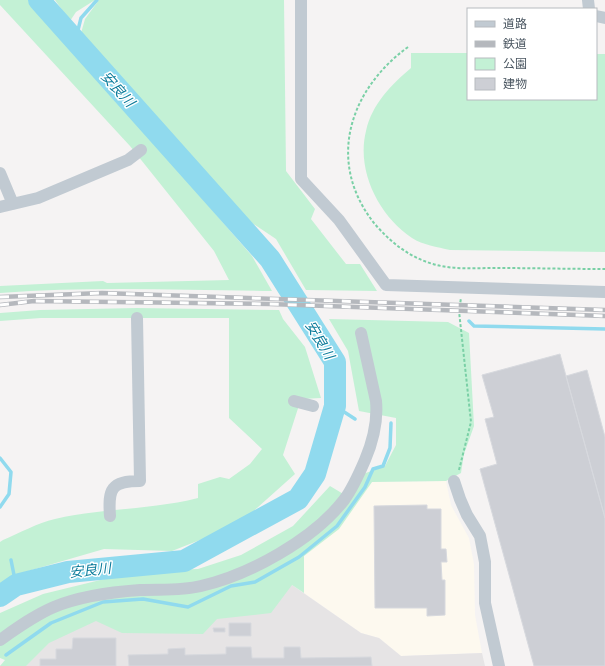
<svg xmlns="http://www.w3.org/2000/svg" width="605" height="666" viewBox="0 0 605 666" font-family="'Source Sans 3','Noto Sans JP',sans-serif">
  <rect width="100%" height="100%" fill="#f5f3f3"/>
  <path fill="#fdf9ef" d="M446,481l5,24 18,33 5,26 1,51 7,38 -81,3 -22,-18 -18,-5 -57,-40v-37l35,-27 33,-47z"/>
  <path fill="#e6e4e5" d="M292,585l69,48 18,5 22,18 81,-3 3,13h-485l54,-41z"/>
  <path fill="#c3f1d5" d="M0,0h30l222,256 20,35c-90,-1 -181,-5 -272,2v-7l103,-5 4,2 122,-3 -15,-29 -84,-105 -130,-141z
    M55,0h40l-19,12 -6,9z
    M99,0h185l2,171 29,38 -4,10 35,45h14l17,27 -71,-1 -30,-51 -27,-18 -168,-188 4,-14z
    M411,53h57v46h128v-45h9v198l-155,-2c-13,-3 -27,-5 -38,-12 -33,-22 -56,-67 -46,-107 6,-27 25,-46 45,-63z
    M137,308l142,2 4,9 22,28 16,51 -20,1 -18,56 12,19 -57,51 -66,26 -68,-2 -86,25 -18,10v-42l3,-2c17,-7 34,-17 52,-21 47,-11 96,-9 143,-21v-14l22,-7 9,2 21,-15 12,-15 -33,-31v-100h-188l-41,3v-8l40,-3z
    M329,319l119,3 21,11 5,93 -10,28 -3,19 -15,8 -74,1 -33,47 -35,27v37l-12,-8 -21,28 -54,6 -14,15 -81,-1 -26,-12 -47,22 -23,23h-26l5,-6 -5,-2v-45l43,-19 90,-22 65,-3 43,-14 52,-29 37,-40 20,12 13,-24 22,-8 11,-21v-27l-37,-7 -11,-60z"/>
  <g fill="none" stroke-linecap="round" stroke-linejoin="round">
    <path stroke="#90daee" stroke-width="3.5" d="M75,42l6,-24 16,-18
      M469,321l5,5 131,3
      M335,406l20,13
      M0,458l11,14 -2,22 -9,13
      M11,560l5,25
      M6,655l45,-32 52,-21 40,-3 45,8 43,-21 24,-4 44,-25 38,-31 28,-39 8,-18 10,-3 7,-18 1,-25"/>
    <path stroke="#90daee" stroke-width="22" d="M0,596l16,-11 52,-13 116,-11 114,-62 17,-25 20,-68v-44l-65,-103 -231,-259"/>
  </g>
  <path fill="#cdcfd5" stroke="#d7d9de" d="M560,354l45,164v148h-71l-54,-197 17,-5 -12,-45 9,-2 -12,-42z
    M587,370l18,67v81l-39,-142z
    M427,505v4h14v40h5l1,13h-6l1,18h3v35l-18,1v-8h-52l-1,-102z
    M229,623h22v13h-22z
    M213,628h12v4h-11z
    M73,638h43v28h-76v-7h16v-10h16z
    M226,647h25l1,11h32v-11h16l1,11 70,-1 1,9h-243l-1,-11 40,-1v-5l17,-1v7l41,-1z"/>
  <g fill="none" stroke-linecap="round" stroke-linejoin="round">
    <path stroke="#7ad0a6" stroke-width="2" stroke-dasharray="3 2" stroke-linecap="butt" d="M408,47c-59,43 -82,115 -34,176 16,19 35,34 59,41 20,6 42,4 63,4 36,0 73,1 109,1
      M459,470l12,-48 -12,-111 2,-13"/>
    <path stroke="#c1cad2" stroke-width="12" d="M301,0v179l38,41 47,65 219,7
      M588,0l1,9
      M596,16l9,2
      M0,173l13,31
      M0,207l38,-9 90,-38 13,-10
      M294,401l19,5
      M454,481l6,18 7,16 13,21 5,26v41l14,63
      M110,516c-2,-27 1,-35 30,-35l-3,-163
      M0,640c17,-12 35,-25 54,-33 26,-11 58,-15 86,-17 21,-1 41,1 61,-4 48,-11 112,-46 143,-86 9,-12 15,-26 21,-40 8,-19 13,-38 11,-59l-15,-68"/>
    <defs>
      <path id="rail" d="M0,297l102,-4 503,17
        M0,305l34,-4 236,3 335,12"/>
    </defs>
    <use href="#rail" stroke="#b5b8bd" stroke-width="4.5"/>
    <use href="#rail" stroke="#fff" stroke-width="3" stroke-dasharray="9" stroke-linecap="butt"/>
  </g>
  <g text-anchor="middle" stroke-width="3" stroke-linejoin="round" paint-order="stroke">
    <g font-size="14" font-style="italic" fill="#0c7c9b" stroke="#fff">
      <text transform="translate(118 89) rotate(48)" y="5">安良川</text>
      <text transform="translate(320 340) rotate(59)" y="5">安良川</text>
      <text transform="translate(90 570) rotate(-6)" y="5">安良川</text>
    </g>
  </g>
  <rect x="467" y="8" width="130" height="92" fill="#ffffff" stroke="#b7bbc0"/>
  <rect x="475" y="21" width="20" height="6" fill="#c1cad2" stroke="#b7bbc0"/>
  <text x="503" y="28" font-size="12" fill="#4a5661">道路</text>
  <rect x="475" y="41" width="20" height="6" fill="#b5b8bd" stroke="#b7bbc0"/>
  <text x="503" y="48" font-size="12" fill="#4a5661">鉄道</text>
  <rect x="475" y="58" width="20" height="12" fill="#c3f1d5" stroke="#b7bbc0"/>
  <text x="503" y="68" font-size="12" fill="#4a5661">公園</text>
  <rect x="475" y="78" width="20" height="12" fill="#cdcfd5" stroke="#b7bbc0"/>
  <text x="503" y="88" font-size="12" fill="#4a5661">建物</text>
</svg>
